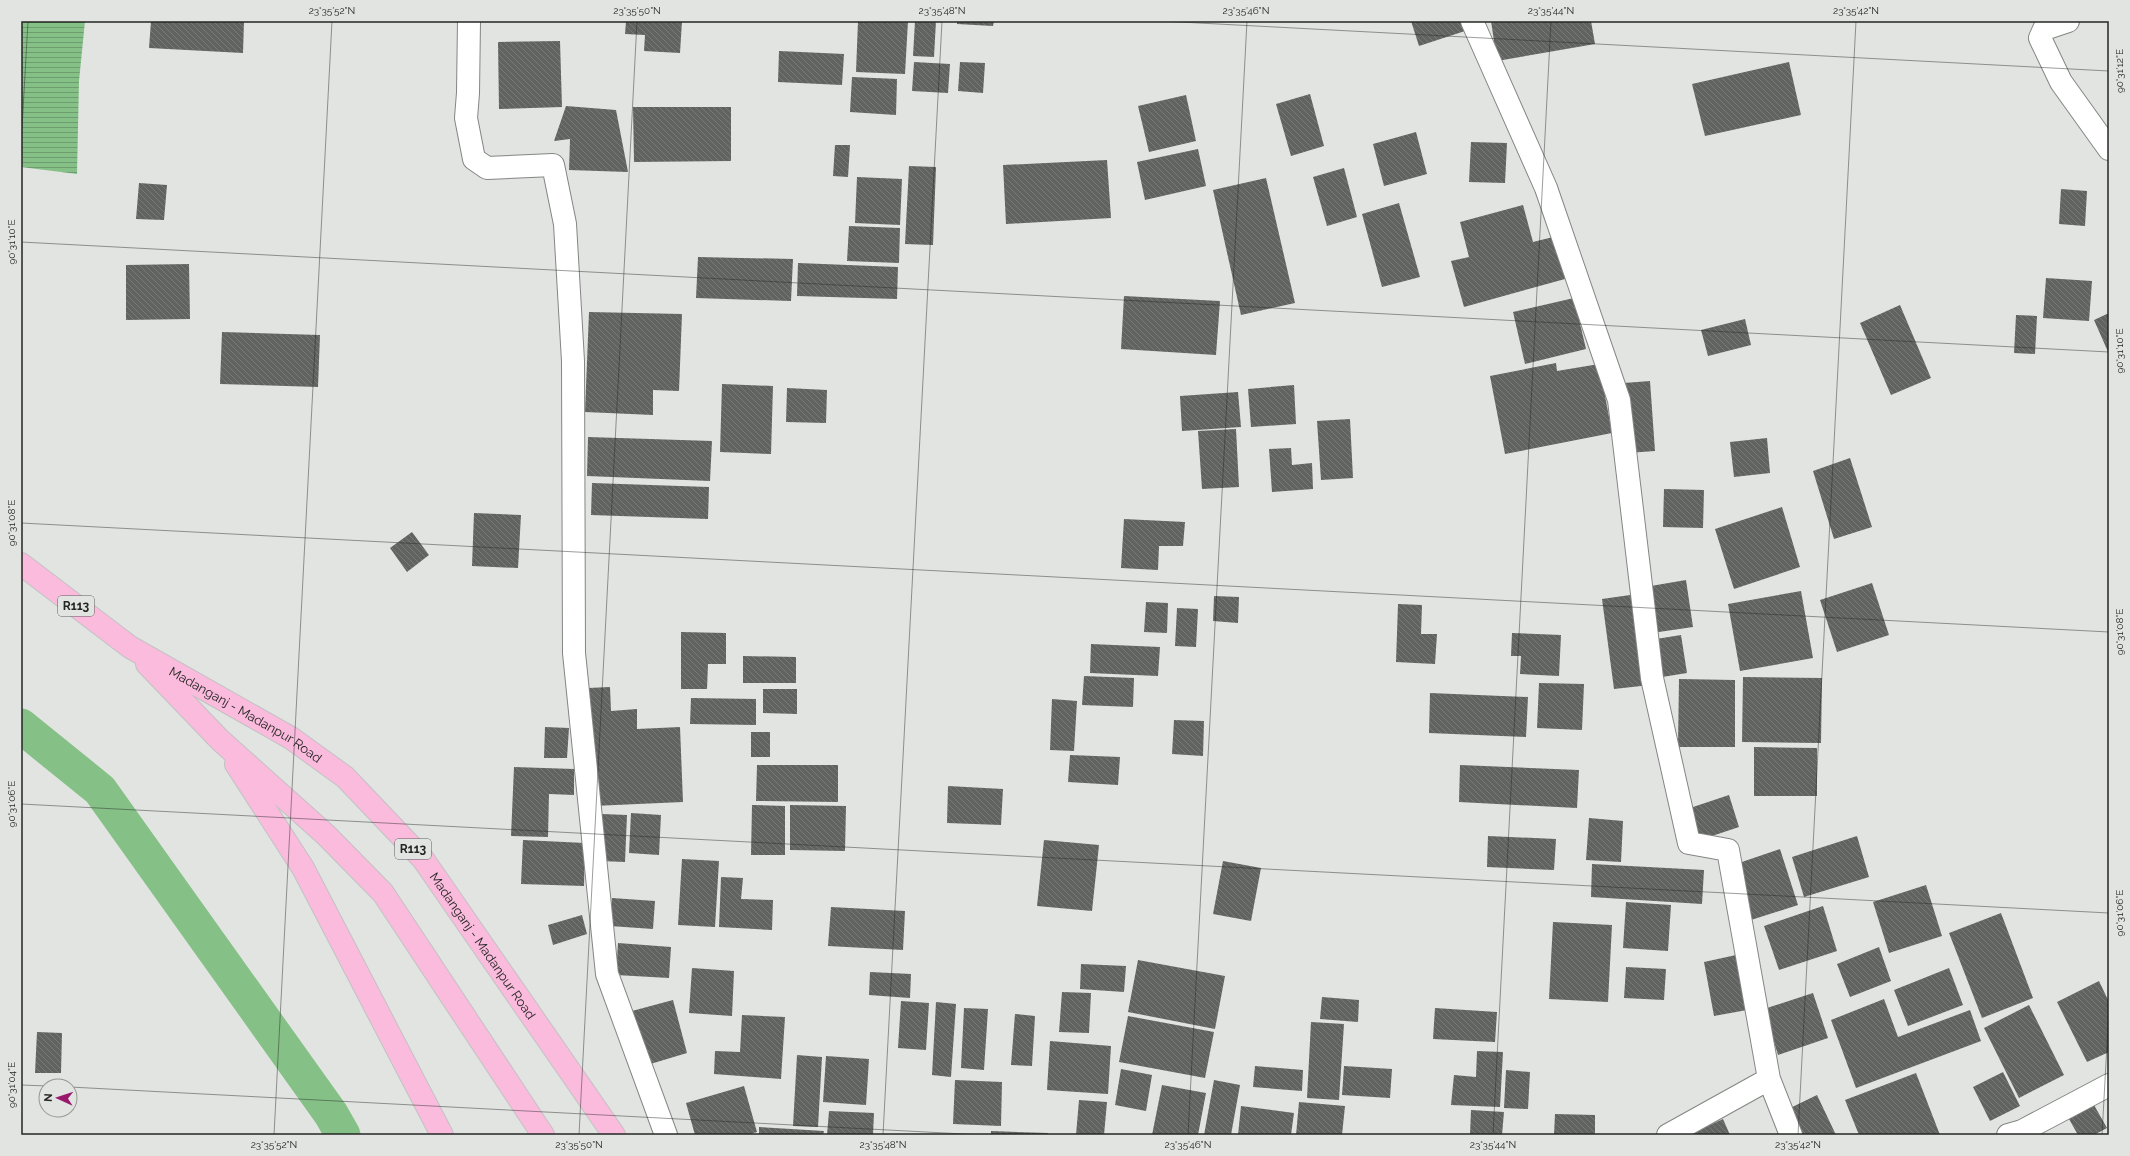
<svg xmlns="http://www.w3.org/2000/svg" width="2130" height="1156" viewBox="0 0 2130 1156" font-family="Raleway,sans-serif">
  <defs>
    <pattern id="water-rules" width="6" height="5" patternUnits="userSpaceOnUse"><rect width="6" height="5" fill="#85c087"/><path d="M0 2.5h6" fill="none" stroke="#6d9c6e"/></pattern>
    <pattern id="building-back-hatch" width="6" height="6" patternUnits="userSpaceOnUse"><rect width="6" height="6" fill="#606360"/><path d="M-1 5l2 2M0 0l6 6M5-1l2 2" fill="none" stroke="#787a78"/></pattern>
  </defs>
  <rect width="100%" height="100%" fill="#e1e4e1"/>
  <path fill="url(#water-rules)" d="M21,21h64l-6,60 -2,93 -56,-7z"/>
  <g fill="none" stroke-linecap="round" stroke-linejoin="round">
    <path stroke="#85c087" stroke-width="35" d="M21,726l79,64 231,324 12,21"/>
  </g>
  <path fill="url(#building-back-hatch)" d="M151,21h93l-1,32 -94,-5z
    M626,21h56l-2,32 -36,-2 1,-16 -20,-1z
    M858,21h50l-3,53 -49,-2z
    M915,21h21l-2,36 -21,-1z
    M957,21h37l-1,5 -36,-2z
    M1411,21h51l3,10 -46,15z
    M1491,21h100l4,23 -98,17z
    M560,41l2,66 -63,2 -1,-67z
    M779,51l65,3 -2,31 -64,-3z
    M914,62l36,2 -2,29 -36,-2z
    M960,62l25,1 -2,30 -25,-2z
    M1789,62l12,53 -96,21 -13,-52z
    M852,77l45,2 -1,36 -46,-3z
    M1310,94l14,52 -33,10 -15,-52z
    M1186,95l10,46 -47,11 -11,-46z
    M566,106l50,4 12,62 -59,-2 1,-31 -16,2z
    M633,107h98v54l-97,1z
    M1416,132l11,42 -43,12 -11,-42z
    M1471,142l36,1 -2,40 -36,-1z
    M835,145h15l-2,32 -15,-1z
    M1198,149l8,37 -61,14 -8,-38z
    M1107,160l4,58 -105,6 -3,-59z
    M909,166l27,1 -3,78 -28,-1z
    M1344,168l13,49 -30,9 -14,-49z
    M857,177l45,2 -2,46 -45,-2z
    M1266,178l29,125 -54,12 -28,-125z
    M139,183l28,2 -3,35 -28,-1z
    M2061,189l26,2 -2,35 -26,-2z
    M1399,203l21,74 -38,10 -20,-73z
    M1523,205l10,37 20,-5 12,42 -101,28 -13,-46 18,-4 -9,-35z
    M849,226l51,2 -1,35 -52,-2z
    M698,257l95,2 -2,42 -95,-3z
    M798,263l100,4 -1,32 -100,-3z
    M189,264l1,55 -64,1v-55z
    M2046,278l46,3 -3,40 -46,-3z
    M1124,296l96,5 -4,54 -95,-6z
    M1574,298l12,51 -61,15 -12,-52z
    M1900,305l31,73 -40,17 -31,-72z
    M589,312l93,2 -3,77 -26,-1v25l-68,-3z
    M2109,313v41l-15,-34z
    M2016,315l21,1 -2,38 -21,-1z
    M1745,319l6,26 -43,11 -7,-26z
    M222,332l98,3 -2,52 -98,-3z
    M1556,363l1,8 42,-7 13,69 -107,21 -15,-78z
    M1650,381l5,70 -27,2 -4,-70z
    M722,384l51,2 -2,68 -51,-2z
    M1294,385l2,39 -45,3 -3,-38z
    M787,388l40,2 -1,33 -40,-1z
    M1238,392l3,35 -59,4 -2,-35z
    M1350,419l3,59 -32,2 -4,-59z
    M1236,429l3,58 -37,2 -4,-58z
    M588,437l124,4 -2,40 -123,-5z
    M1767,438l3,35 -36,4 -4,-35z
    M1291,448l1,17 20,-2 1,26 -41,3 -3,-43z
    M1850,458l22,69 -38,12 -21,-68z
    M592,483l117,4 -1,32 -117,-4z
    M1664,489l40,1 -1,38 -40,-1z
    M1782,507l18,60 -66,22 -19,-60z
    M474,513l47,2 -3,53 -46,-2z
    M1124,519l61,3 -2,24h-24l-1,24 -37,-2z
    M412,532l17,23 -22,17 -17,-24z
    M1686,580l7,47 -41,6 -7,-46z
    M1872,583l17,52 -52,17 -17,-52z
    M1801,591l12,67 -73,13 -12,-67z
    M1637,594l13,91 -36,4 -12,-90z
    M1214,596l25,1 -1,26 -25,-2z
    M1146,602l22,1 -1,30 -23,-1z
    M1398,604l24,1 -1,29h16l-2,30 -39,-2z
    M1177,608l21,1 -2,38 -21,-1z
    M681,632l45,1v31h-18l-1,25h-26z
    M1512,633l49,2 -2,41 -39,-2 1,-18h-10z
    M1681,635l6,38 -31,5 -6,-38z
    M1091,644l69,3 -2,29 -68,-3z
    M743,656l53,1v26h-53z
    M1084,676l50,2 -1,29 -51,-2z
    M1743,677l79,1 -1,65 -79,-1z
    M1679,679l56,1v67h-57z
    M1539,683l45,1 -2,46 -45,-2z
    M610,687l1,24 26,-2v20l43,-2 3,75 -90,4 -5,-118z
    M763,689h34v25l-34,-1z
    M1430,693l98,4 -2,40 -97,-4z
    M691,698l65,1v26l-66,-1z
    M1052,699l25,2 -3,50 -24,-1z
    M1174,720l30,1 -1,35 -31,-2z
    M545,727l24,1 -2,30h-23z
    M751,732h19v25h-19z
    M1754,747l63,1v48h-63z
    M1070,755l50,2 -2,28 -50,-3z
    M757,765h81v37l-82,-1z
    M1460,765l119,5 -2,38 -118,-6z
    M514,767l60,2v26l-25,-1 -1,43 -37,-1z
    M948,786l55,3 -2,36 -54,-2z
    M1729,795l10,32 -42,14 -10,-32z
    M752,805l33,1v49h-34z
    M790,805l56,1 -1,45 -55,-1z
    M631,813l30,2 -2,40 -30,-2z
    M602,814l25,1 -2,47 -25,-1z
    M1589,818l34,3 -2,41 -35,-2z
    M1488,836l68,3 -2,31 -67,-3z
    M1857,836l12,41 -65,20 -12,-40z
    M523,840l62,3 -1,43 -63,-2z
    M1044,840l55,5 -7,66 -55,-5z
    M1780,849l18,56 -47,15 -18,-55z
    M682,859l37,2 -4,66 -37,-2z
    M1223,861l38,7 -10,53 -38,-7z
    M1592,864l112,6 -2,34 -111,-7z
    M721,877l22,1 -2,21 32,1 -1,30 -53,-3z
    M1926,885l16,51 -53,17 -16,-51z
    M612,898l43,3 -2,28 -43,-3z
    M1626,902l45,3 -3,46 -45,-3z
    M1823,906l14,45 -58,19 -15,-44z
    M831,907l74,4 -2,39 -75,-4z
    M2001,913l32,85 -51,20 -33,-85z
    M582,915l5,19 -34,11 -5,-20z
    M1553,922l59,3 -4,77 -59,-3z
    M618,943l53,4 -2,31 -53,-3z
    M1879,947l12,34 -41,16 -13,-33z
    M1736,955l11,55 -33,6 -10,-54z
    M1138,960l87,16 -10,53 -87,-17z
    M1081,964l45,2 -2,26 -44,-3z
    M1626,967l40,2 -2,31 -40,-2z
    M692,968l42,3 -2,45 -43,-3z
    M1949,968l14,37 -55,21 -14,-36z
    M870,972l41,2 -1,24 -41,-3z
    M2099,981l10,21v50l-22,10 -30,-60z
    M1062,992l29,1 -2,40 -30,-1z
    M1813,993l15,45 -50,17 -14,-46z
    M1322,997l37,3 -1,22 -38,-3z
    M1884,999l14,38 72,-27 11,31 -125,47 -25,-68z
    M673,1000l14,53 -40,12 -15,-54z
    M901,1001l28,2 -3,47 -28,-2z
    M936,1002l20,2 -5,73 -19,-2z
    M2029,1005l35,70 -45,23 -35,-70z
    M964,1008l24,1 -4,61 -23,-2z
    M1435,1008l62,4 -2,30 -62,-3z
    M1015,1014l20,2 -3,50 -21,-1z
    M742,1015l43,2 -4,62 -67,-5 1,-23 25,1z
    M1128,1016l86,16 -9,46 -86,-16z
    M1311,1022l33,2 -5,76 -32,-2z
    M37,1032l25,1 -1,40h-26z
    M1050,1041l61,5 -3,48 -61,-4z
    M1477,1051l26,1 -3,55 -49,-2 3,-30 22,2z
    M797,1055l25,2 -4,70 -25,-1z
    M826,1056l43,3 -3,46 -43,-3z
    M1255,1066l48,4 -1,21 -49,-4z
    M1344,1066l48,3 -2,29 -48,-3z
    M1121,1069l31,6 -6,36 -31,-6z
    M1506,1070l24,2 -2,37 -24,-1z
    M2003,1072l17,34 -30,15 -17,-34z
    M1916,1073l24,62h-81l-14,-35z
    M955,1080l47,2 -1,44 -48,-2z
    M1214,1080l26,5 -9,50h-27z
    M1162,1085l44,8 -8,42h-46z
    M744,1086l13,46 -10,3h-52l-9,-32z
    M1817,1095l19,40h-38l-12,-25z
    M1079,1100l28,2 -3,33h-28z
    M1299,1102l46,4 -3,29h-46z
    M2094,1105l13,23 -13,7h-16l-9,-16z
    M1241,1106l53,7 -3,22h-53z
    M1471,1110l33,2 -2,23h-32z
    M829,1111l45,2 -1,22h-46z
    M1555,1114l40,1v20h-41z
    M1723,1119l7,16h-42z
    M759,1127l65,4 -1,4h-64z
    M991,1131l57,2v2h-57z"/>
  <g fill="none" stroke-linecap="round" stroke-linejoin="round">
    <defs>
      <path id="street" d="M469,21l-1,72 -2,25 8,41 13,9 66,-3 12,59 8,137 1,292 33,321 59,161
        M1472,21l74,167 73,212 33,278 37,165 39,7 41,229 22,56
        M2068,21l-24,8 -4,9 21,44 48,67
        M1668,1135l101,-56
        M2008,1135l14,-4 87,-46"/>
      <g id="primary">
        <path id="s1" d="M21,564l109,83 161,91 54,39 78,82 191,276"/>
        <path d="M147,664l73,76 106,95 57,58 160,242"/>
        <path d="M236,764l67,104 139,267"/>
      </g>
    </defs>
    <use href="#street" stroke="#848684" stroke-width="24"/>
    <use href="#primary" stroke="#c2c2c2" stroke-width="24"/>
    <use href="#street" stroke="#fff" stroke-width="22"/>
    <use href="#primary" stroke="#fabbdd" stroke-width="22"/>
  </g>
  <path fill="none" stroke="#252625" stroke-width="1" stroke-opacity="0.45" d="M1161,21l948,50M21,146l7,-125M21,242l2088,110M21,523l2088,109M21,804l2088,109M21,1085l27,1M70,1087l913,48M274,1135l58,-1114M579,1135l58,-1114M883,1135l59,-1114M1188,1135l59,-1114M1493,1135l58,-1114M1798,1135l58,-1114M2102,1135l7,-127"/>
  <g text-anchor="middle" stroke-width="4" stroke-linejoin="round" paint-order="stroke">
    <g fill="#e1e4e1" stroke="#5d5f5d" stroke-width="1">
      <rect x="58" y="596" width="36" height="20" rx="3"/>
      <rect x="395" y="839" width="36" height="20" rx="3"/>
    </g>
    <g font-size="12" font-weight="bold" fill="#252625">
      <text x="76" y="610">R113</text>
      <text x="413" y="853">R113</text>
    </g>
    <g font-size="13" fill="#252625" stroke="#e1e4e1">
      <text dy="5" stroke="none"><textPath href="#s1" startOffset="271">Madanganj - Madanpur Road</textPath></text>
      <text dy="5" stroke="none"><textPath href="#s1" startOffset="607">Madanganj - Madanpur Road</textPath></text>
    </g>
  </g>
  <rect width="2130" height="1156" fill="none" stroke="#e1e4e1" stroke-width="44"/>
  <g transform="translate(58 1098) rotate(273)"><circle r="19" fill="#e1e4e1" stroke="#969896"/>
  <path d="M0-3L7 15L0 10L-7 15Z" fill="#9a186c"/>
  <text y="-6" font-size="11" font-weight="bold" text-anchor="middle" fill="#252625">N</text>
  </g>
  <rect x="22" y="22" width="2086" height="1112" fill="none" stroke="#252625" stroke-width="1.5"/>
  <g font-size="10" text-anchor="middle" fill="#252625">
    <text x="332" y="14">23°35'52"N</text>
    <text x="637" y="14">23°35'50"N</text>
    <text x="942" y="14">23°35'48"N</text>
    <text x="1246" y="14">23°35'46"N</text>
    <text x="1551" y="14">23°35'44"N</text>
    <text x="1856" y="14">23°35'42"N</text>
    <text transform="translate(2119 71) rotate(-90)" y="4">90°31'12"E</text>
    <text transform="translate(11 242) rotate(-90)" y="4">90°31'10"E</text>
    <text transform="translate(2119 351) rotate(-90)" y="4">90°31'10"E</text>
    <text transform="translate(11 523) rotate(-90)" y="4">90°31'08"E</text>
    <text transform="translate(2119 632) rotate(-90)" y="4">90°31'08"E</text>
    <text transform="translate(11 804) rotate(-90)" y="4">90°31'06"E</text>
    <text transform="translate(2119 913) rotate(-90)" y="4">90°31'06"E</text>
    <text transform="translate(11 1085) rotate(-90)" y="4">90°31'04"E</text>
    <text x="274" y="1148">23°35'52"N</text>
    <text x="579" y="1148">23°35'50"N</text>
    <text x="883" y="1148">23°35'48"N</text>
    <text x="1188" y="1148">23°35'46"N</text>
    <text x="1493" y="1148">23°35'44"N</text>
    <text x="1798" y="1148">23°35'42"N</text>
  </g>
</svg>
